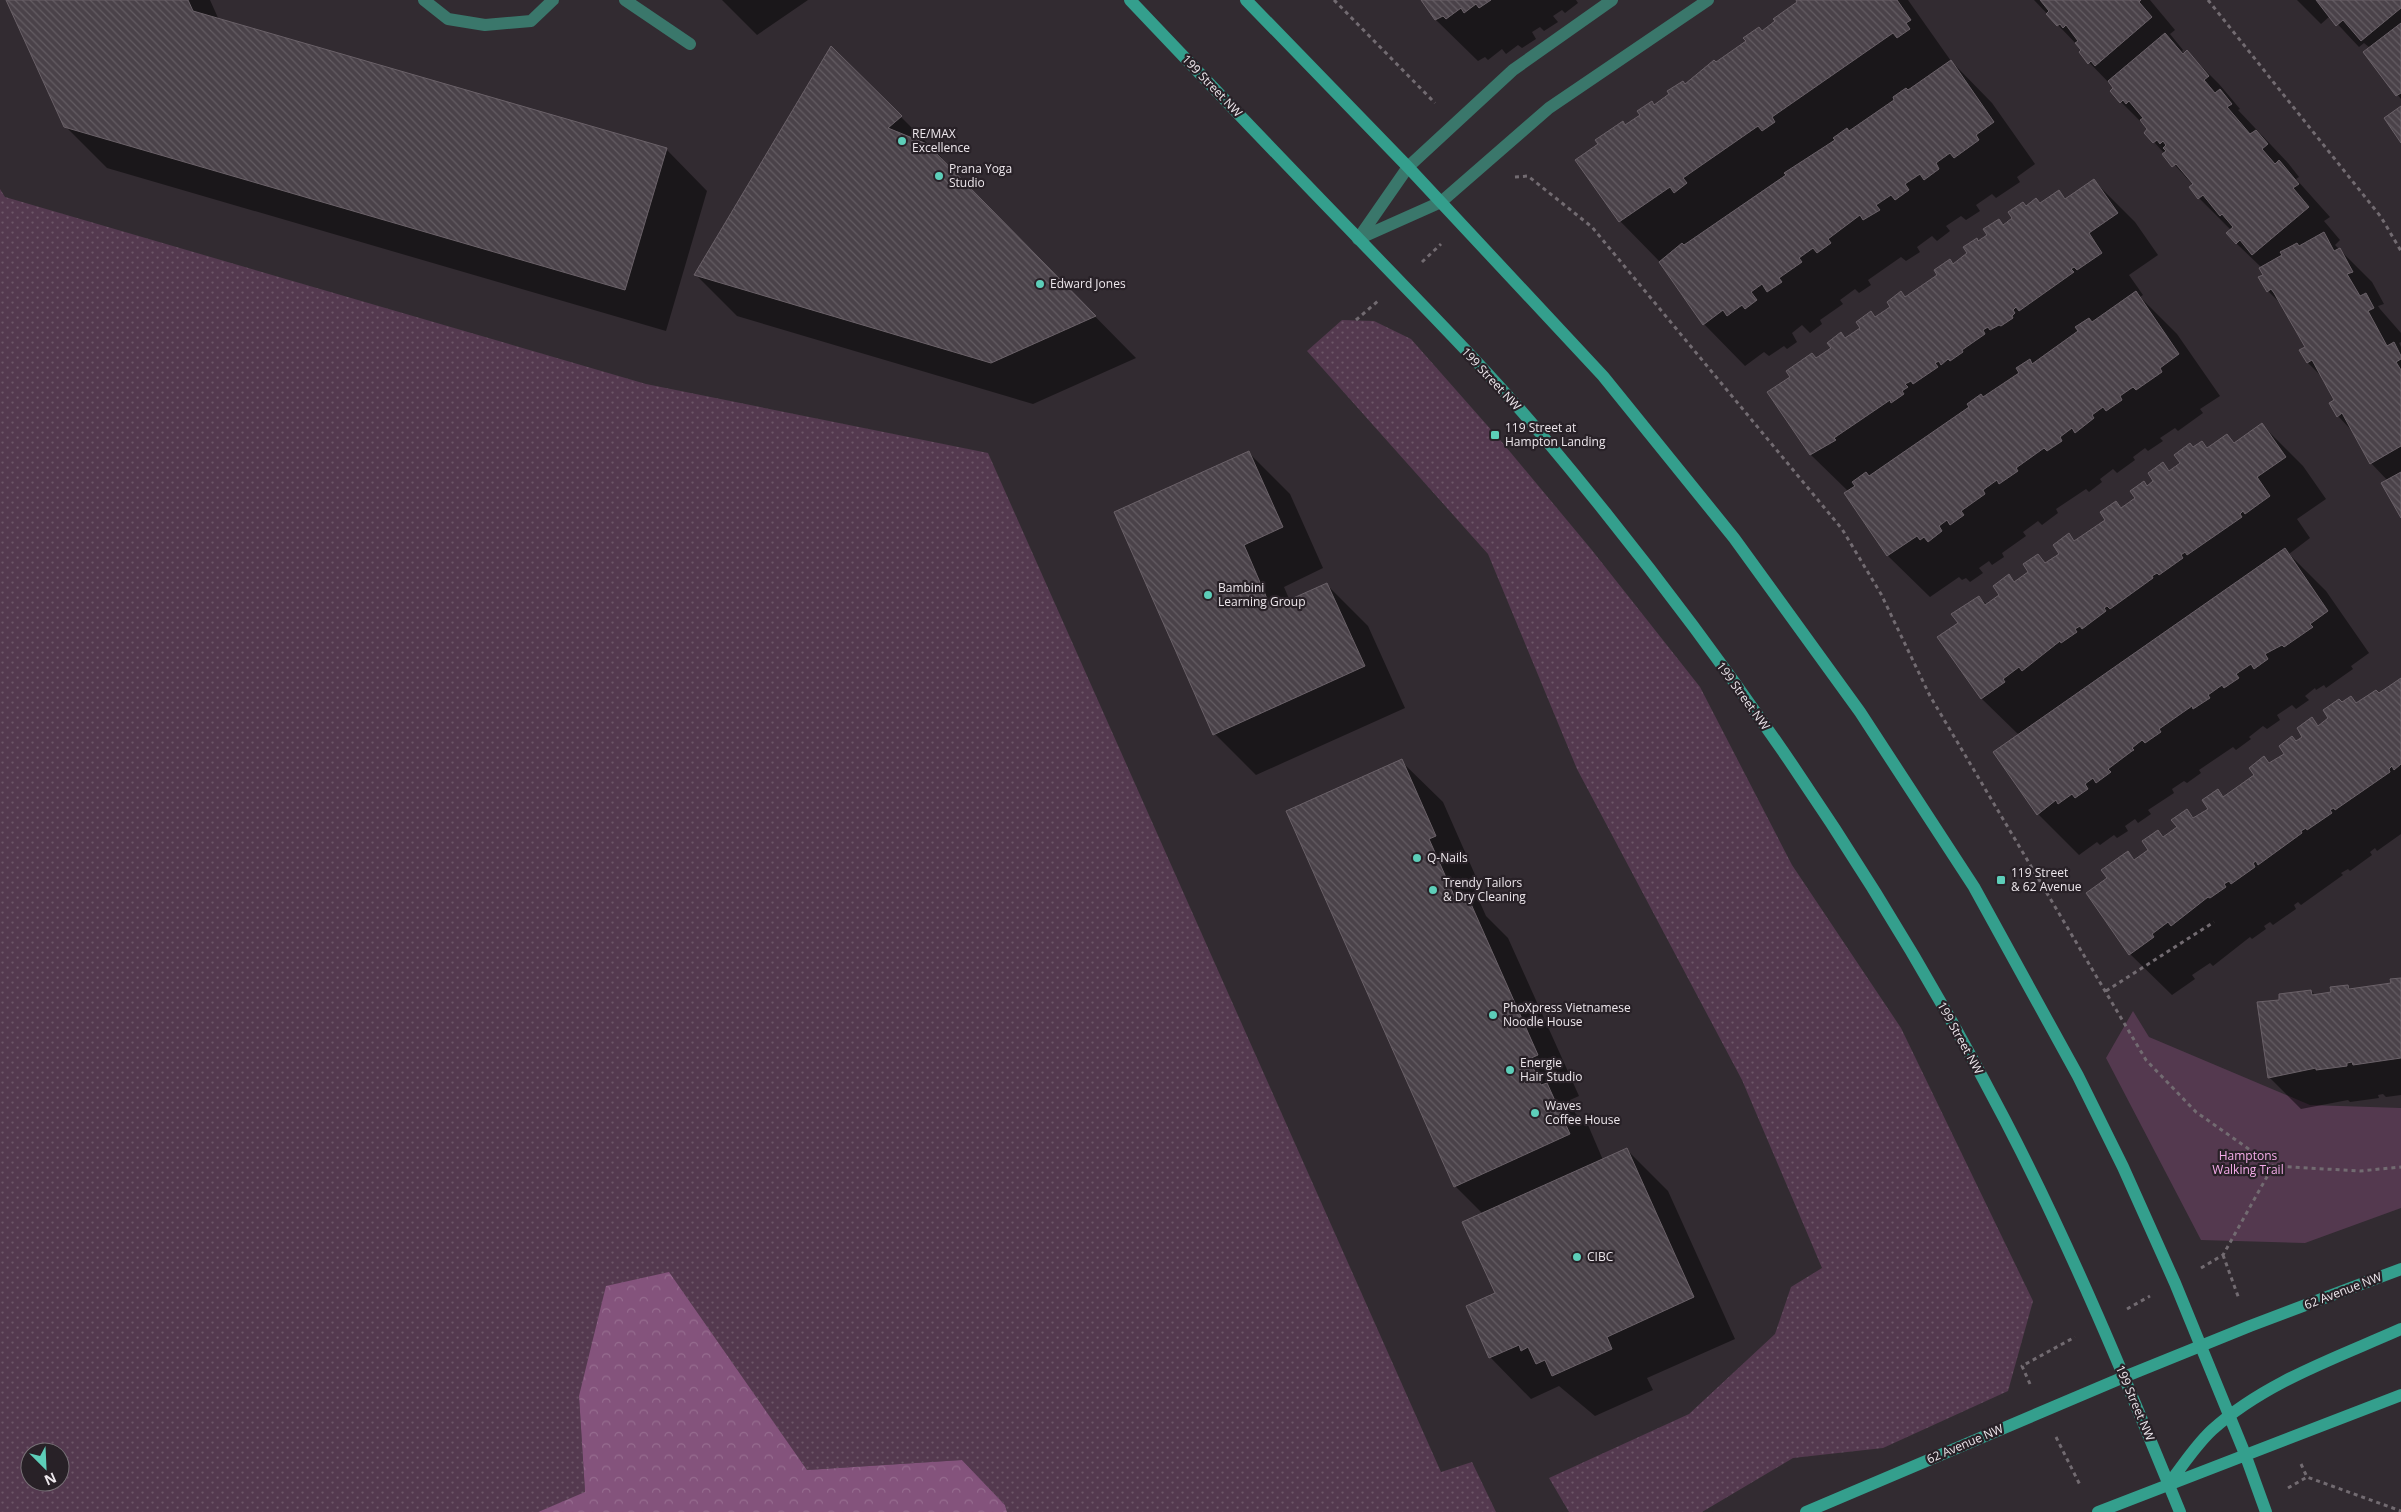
<svg xmlns="http://www.w3.org/2000/svg" width="2401" height="1512" viewBox="0 0 2401 1512" font-family="'Open Sans',sans-serif">
  <defs>
    <pattern id="grass-dots" width="8" height="8" patternUnits="userSpaceOnUse" patternTransform="scale(1.25)"><rect width="8" height="8" fill="#54394f"/><path d="M2 2h.1M6 6h.1" fill="none" stroke="#6d5668" stroke-width="1.8" stroke-linecap="round"/></pattern>
    <pattern id="forest-crowns" width="20" height="18" patternUnits="userSpaceOnUse" patternTransform="scale(1.25)"><rect width="20" height="18" fill="#84537c"/><path d="M2 6a3 3 0 1 1 6 0M12 15a3 3 0 1 1 6 0" fill="none" stroke="#966c8f"/></pattern>
    <pattern id="building-back-hatch" width="6" height="6" patternUnits="userSpaceOnUse" patternTransform="scale(1.25)"><rect width="6" height="6" fill="#4a4249"/><path d="M-1 5l2 2M0 0l6 6M5-1l2 2" fill="none" stroke="#645d63"/></pattern>
  </defs>
  <rect width="100%" height="100%" fill="#322b31"/>
  <path fill="url(#grass-dots)" fill-rule="evenodd" d="M0,189l5,8 641,187 342,69 453,1019 31,-10 24,50h-489l-2,-7 -43,-45 -155,10 -139,-197 -89,123 6,97 -47,19h-538zM30,1452h30v30h-30z
    M1342,320l32,1 37,18 90,102 90,108 109,138 92,178 109,163 132,273 -25,90 -125,57 -90,10 -91,54h-133l-20,-34 140,-64 86,-80 16,-47 31,-19 -80,-188 -165,-311 -89,-215 -181,-203z"/>
  <path fill="url(#forest-crowns)" d="M669,1272l138,198 155,-10 43,45 2,7h-469l47,-20 -6,-96 27,-110z"/>
  <path fill="#54394f" d="M2133,1011l16,26 161,68 91,3v100l-96,35 -104,-3 -95,-182z"/>
  <path fill="#0007" d="M8,0h202l9,20 447,129 41,42 -41,140 -559,-163 -42,-42z
    M722,0h86l-51,35z
    M1422,0h154l2,3 -13,10 -3,-3 -9,6 5,6 -14,9 -4,-4 -8,5 4,7 -14,9 -4,-3 -12,9 -4,-5 -14,11 -3,-3 -7,4 -42,-41z
    M1797,0h111l43,61 41,42 43,61 -18,13 3,5 -24,16 -4,-4 -16,11 4,6 -14,9 -5,-4 -15,10 4,5 -13,10 -5,-5 -15,11 3,5 -14,9 -5,-4 -33,23 3,5 -12,8 -4,-4 -15,11 3,4 -23,16 2,4 -12,9 -8,-8 -10,8 5,9 -10,7 -3,-3 -15,10 -5,-4 -19,14 -41,-42 -43,-61 -41,-42 6,-95 136,-94 37,-30z
    M2034,0h116l25,30 -5,4 13,16 -1,1 2,3 3,-2 32,32 21,25 -2,1 50,53 11,14 -3,2 34,38 -6,4 16,19 -5,5 37,37 12,22 -6,2 2,3 21,24v9l-2,1 2,4v169l-13,-35 -17,-18 -18,-31 -15,-16 -2,-15 -12,-22 -16,-16 -7,-13 5,-3 -25,-43 -13,-13 -6,-23 -26,-25 -5,-13 -32,-32 -6,-13 -39,-43 -5,-12 -28,-28 -9,-11 3,-2 -35,-36 3,-2z
    M2297,0h104v99l-37,-47 6,-4 -6,-5 -5,4 -29,-31 -9,8z
    M832,48l110,110 -2,1 196,199 -103,46 -296,-88 -41,-41z
    M2094,181l41,41 23,33 -29,20 14,20 -3,2 37,37 43,62 -20,13 3,4 -25,18 -3,-3 -15,10 3,3 -15,10 -3,-3 -12,9 2,3 -18,13 -4,-4 -13,10 2,3 -13,10 -3,-3 -30,20 2,4 -16,12 -4,-4 -15,11 3,4 -24,17 2,4 -12,8 -3,-4 -10,7 4,5 -13,9 -4,-4 -4,2 -3,-3 -29,20 -42,-41 -42,-62 3,-2 -38,-37 -43,-62 94,-65 9,-15 5,5 16,-11 9,-14 5,5 33,-23 11,-15 4,4 15,-10 10,-12 47,-35 15,-3 18,-12 8,8z
    M2262,425l41,41 23,33 -29,20 13,19 -21,16 37,37 43,62 -18,13 2,3 -27,19 -2,-3 -8,5 -1,-2 -10,8 4,4 -13,9 -4,-4 -15,10 3,5 -13,9 -4,-3 -14,11 2,2 -15,11 -3,-3 -34,23 2,3 -14,10 -3,-2 -12,8 2,4 -26,17 3,4 -13,9 -3,-4 -10,7 3,5 -11,7 -3,-3 -14,10 -3,-3 -18,13 -41,-41 -19,-79 -37,-36 -43,-61 21,-14 19,-27 8,8 14,-10 8,-19 6,7 15,-11 8,-17 8,9 15,-10 8,-19 7,7 31,-22 9,-18 6,7 15,-10 18,-18 8,-17 7,7 32,-29 7,7 18,-13 8,7z
    M1249,453l41,41 33,74 -39,19 6,14 36,-17 42,42 37,82 -149,67 -41,-41z
    M2401,679v155l-24,17 -2,-3 -5,4 2,3 -22,16 -2,-2 -7,4 2,2 -42,30 -3,-3 -4,3 2,4 -23,16 -3,-3 -6,4 2,3 -14,10 -2,-2 -37,29 -3,-3 -18,12 3,4 -23,16 -42,-41 -21,-75 18,-26 8,7 15,-10 8,-19 7,7 14,-10 8,-18 8,9 15,-10 7,-19 7,7 32,-22 8,-17 7,6 15,-10 18,-17 8,-18 7,7 32,-28 6,6 22,-10z
    M1401,761l42,41 33,75 -6,3 16,36 22,22 71,158 -9,4 5,13 13,12 15,35 24,-10 41,41 67,148 -88,39 6,12 -58,26 -36,-30 -28,13 -41,-42 7,-63 -14,-80 -28,-28z
    M2401,979v116l-15,2 -3,-3 -5,1 1,3 -29,4 -2,-2 -47,9 -32,-32 12,-76 30,-10 4,4 18,-2 15,-7 4,4 40,-6z"/>
  <path fill="url(#building-back-hatch)" stroke="#6a6168" d="M6,0h182l5,11 474,137 -42,142 -561,-163z
    M1421,0h70l-12,8 -3,-4 -12,9 -3,-5 -15,11 -3,-3 -8,4z
    M1796,0h101l14,20 -5,3 4,6 -13,9 -4,-5 -121,84 3,5 -13,9 -4,-5 -75,52 4,5 -13,10 -4,-6 -51,35 -44,-62 23,-16 -3,-4 28,-19 2,4 15,-10 -3,-4 15,-10 2,4 15,-11 -2,-3 16,-10 2,3 29,-24 2,2 30,-21 -3,-3 16,-11 3,4 13,-10 -2,-2 24,-17z
    M2040,0h101l-2,2 13,15 -57,49 -4,-5 -3,3 -9,-12 2,-2 -6,-7 3,-2 -12,-16 -3,3 -3,-4 -3,2 -11,-12 3,-3z
    M2316,0h85v8l-40,33 -18,-21 -7,6z
    M2401,23v70l-5,3 -33,-44z
    M2165,33l18,21 4,-4 22,26 -5,4 11,13 5,-4 12,15 -5,3 23,27 6,-4 12,14 -6,5 13,15 4,-4 20,24 -6,4 16,19 -57,48 -12,-15 -4,4 -10,-11 7,-6 -11,-13 -2,2 -17,-21 -5,4 -9,-12 4,-3 -17,-20 -4,3 -10,-13 4,-3 -3,-3 3,-3 -3,-4 -3,3 -3,-4 -4,3 -9,-10 3,-4 -7,-9 3,-2 -14,-17 -3,3 -3,-4 -3,3 -10,-12 3,-3 -5,-7z
    M831,46l71,70 -14,12 39,16 169,172 -105,47 -297,-88z
    M1951,60l43,62 -18,13 3,5 -25,18 -4,-5 -14,10 3,6 -15,11 -4,-6 -15,10 4,6 -14,10 -4,-5 -15,10 4,5 -17,10 -3,-5 -32,24 3,4 -14,10 -4,-5 -14,10 3,4 -23,16 3,4 -15,10 -5,-8 -11,8 6,8 -12,9 -3,-4 -15,11 -4,-6 -20,15 -44,-63 23,-19 2,2 102,-70 -2,-2 51,-33 -2,-2 14,-10 2,3 45,-31 -1,-3 13,-9 2,2z
    M2401,106v37l-17,-25z
    M2094,179l24,34 -29,20 13,20 -25,17 -3,-3 -3,2 3,3 -55,39 -3,-4 -3,3 2,3 -3,3 1,2 -12,8 -2,-1 -9,5 -2,-3 -5,3 2,4 -23,16 1,2 -13,9 -2,-2 -7,6 -2,-4 -4,2 3,4 -25,17 -2,-3 -6,3 3,3 -6,4 2,3 -13,9 -1,-3 -56,38 2,2 -26,15 -43,-63 23,-15 -4,-6 26,-18 4,5 15,-10 -4,-5 14,-11 4,6 15,-10 -4,-6 15,-11 4,6 15,-10 -3,-5 14,-11 4,6 32,-22 -3,-5 16,-11 3,5 14,-11 -4,-6 14,-9 1,3 9,-6 -4,-6 16,-10 4,6 9,-7 -4,-6 15,-10 3,4 10,-8 4,5 19,-13 6,9z
    M2324,232l10,19 6,-3 13,24 -6,2 13,22 6,-3 8,15 -6,3 19,35 7,-4 7,14v3l-5,3 5,8v76l-31,18 -28,-51 -5,4 -8,-14 5,-3 -22,-40 -5,3 -8,-13 6,-3 -31,-54 -3,-4 -4,3 -9,-15 5,-2 -4,-7 23,-13 -2,-3 17,-9 2,3z
    M2136,291l43,63 -19,14 2,4 -26,18 -3,-3 -13,9 2,4 -16,11 -3,-4 -11,8 2,3 -19,15 -3,-5 -12,9 2,4 -15,10 -3,-3 -28,20 2,3 -19,13 -2,-4 -14,10 2,4 -24,17 3,4 -14,10 -3,-5 -8,6 3,5 -14,11 -4,-5 -4,3 -3,-4 -30,20 -43,-63 11,-7 -3,-4 14,-10 3,4 100,-69 -2,-3 14,-10 2,3 36,-24 -3,-5 14,-9 2,5 46,-33 -3,-4 14,-9 3,4z
    M2262,423l24,34 -29,20 13,19 -25,18 -2,-3 -3,3 2,3 -55,38 -2,-3 -4,3 2,3 -24,17 -2,-2 -5,3 1,2 -43,31 -3,-3 -3,2 2,3 -24,18 -2,-3 -5,3 2,3 -16,11 -1,-2 -38,30 -3,-4 -16,12 2,3 -24,17 -44,-62 21,-14 -7,-9 28,-18 6,9 14,-10 -6,-9 16,-12 5,8 14,-10 -5,-8 15,-10 7,9 14,-9 -6,-9 16,-12 5,8 31,-21 -5,-8 16,-11 5,7 14,-10 -5,-7 14,-10 3,5 6,-5 -5,-8 15,-11 6,9 11,-8 -6,-8 16,-12 3,4 9,-6 5,7 20,-14 7,9z
    M1249,451l34,76 -39,18 27,63 56,-25 38,83 -152,69 -99,-223z
    M2401,472v46l-20,-35z
    M2285,548l43,63 -18,13 3,3 -29,20 -2,-2 -17,9 3,5 -14,10 -3,-5 -15,10 3,4 -15,10 -2,-3 -14,10 2,3 -17,11 -1,-3 -33,23 2,3 -16,11 -3,-3 -10,8 2,2 -2,1 -24,18 3,3 -15,11 -3,-5 -8,6 3,5 -13,9 -3,-4 -14,10 -2,-4 -19,15 -44,-63z
    M2401,678v86l-7,6 -2,-4 -3,3 1,3 -55,38 -1,-2 -4,2 2,3 -25,17 -1,-2 -5,3 1,2 -44,32 -2,-4 -3,2 2,4 -24,17 -2,-3 -5,3 2,3 -16,11 -2,-1 -37,29 -3,-4 -16,12 2,3 -25,18 -43,-62 21,-15 -6,-8 27,-19 6,9 14,-10 -6,-9 16,-11 5,7 14,-10 -6,-7 16,-11 6,9 15,-9 -6,-9 16,-11 5,8 31,-22 -5,-7 15,-12 5,7 15,-9 -5,-8 13,-10 4,5 6,-4 -5,-9 15,-11 6,9 10,-8 -5,-8 16,-11 3,3 9,-6 5,7 20,-13 3,3z
    M1402,759l34,77 -7,3 27,61 11,-5 71,160 -9,4 12,26 6,-2 23,51 -116,53 -168,-376z
    M2401,978v80l-48,7 -1,-3 -5,1v3l-31,4v-2l-48,10 -11,-76 22,-2v-6l32,-4 1,5 19,-3 -1,-5 18,-2 1,4 42,-6 -1,-4z
    M1627,1148l67,149 -87,40 5,12 -60,27 -7,-16 -9,4 -8,-17 -7,4 -2,-6 -30,13 -23,-52 29,-13 -33,-71z"/>
  <g fill="none" stroke-linecap="round" stroke-linejoin="round">
    <path stroke="#726b71" stroke-width="3" stroke-dasharray="4 4" stroke-linecap="butt" d="M1334,0l101,103
      M2208,0l173,217 20,34
      M1515,177l13,-1 64,51 250,302 39,65 49,102 216,364 50,52 77,54 87,5 41,-4
      M1422,262l19,-18
      M1356,320l22,-19
      M2106,991l108,-69
      M2223,1255l16,44
      M2201,1268l22,-13 50,-89
      M2127,1309l23,-13
      M2030,1384l-8,-18 53,-29
      M2056,1437l25,50
      M2301,1464l6,13 94,34
      M2288,1488l19,-11"/>
    <path stroke="#3a776b" stroke-width="12" d="M424,0l24,19 37,6 46,-4 22,-21
      M625,0l65,44
      M1358,239l83,-37 108,-94 159,-108
      M1358,239l50,-72 105,-97 99,-70"/>
    <path stroke="#349f8d" stroke-width="12" d="M1130,0c75,79 150,158 226,236 62,65 127,129 185,198 177,211 337,441 464,686 66,127 121,260 175,392
      M1246,0l162,167 195,209 131,162 126,174 114,175 104,189 45,91 52,116 70,171 21,58
      M2169,1484c13,-18 26,-38 43,-54 53,-48 124,-72 189,-101
      M1806,1512l318,-135 126,-51 151,-57
      M2098,1512l303,-117"/>
  </g>
  <g fill="#5dceb9" stroke="#282127" stroke-width="2">
    <circle cx="902" cy="141" r="5"/>
    <circle cx="939" cy="176" r="5"/>
    <circle cx="1040" cy="284" r="5"/>
    <rect x="1490" y="430" width="10" height="10" rx="2.5"/>
    <circle cx="1208" cy="595" r="5"/>
    <circle cx="1417" cy="858" r="5"/>
    <rect x="1996" y="875" width="10" height="10" rx="2.5"/>
    <circle cx="1433" cy="890" r="5"/>
    <circle cx="1493" cy="1015" r="5"/>
    <circle cx="1510" cy="1070" r="5"/>
    <circle cx="1535" cy="1113" r="5"/>
    <circle cx="1577" cy="1257" r="5"/>
  </g>
  <g text-anchor="middle" stroke-width="4.5" stroke-linejoin="round" paint-order="stroke">
    <g font-size="12" fill="#ede7ec" stroke="#282127">
      <text transform="translate(1212 86) rotate(46)" y="4">199 Street NW</text>
      <text transform="translate(1491 379) rotate(47)" y="4">199 Street NW</text>
      <text transform="translate(1743 696) rotate(54)" y="4">199 Street NW</text>
      <text transform="translate(1960 1038) rotate(61)" y="4">199 Street NW</text>
      <text transform="translate(2343 1291) rotate(-21)" y="4">62 Avenue NW</text>
      <text transform="translate(2135 1403) rotate(67)" y="4">199 Street NW</text>
      <text transform="translate(1965 1444) rotate(-23)" y="4">62 Avenue NW</text>
    </g>
    <g font-size="12" fill="#ede7ec" stroke="#282127" text-anchor="start">
      <text x="912" y="138">RE/MAX<tspan x="912" dy="14">Excellence</tspan></text>
      <text x="949" y="173">Prana Yoga<tspan x="949" dy="14">Studio</tspan></text>
      <text x="1050" y="288">Edward Jones</text>
      <text x="1505" y="432">119 Street at<tspan x="1505" dy="14">Hampton Landing</tspan></text>
      <text x="1218" y="592">Bambini<tspan x="1218" dy="14">Learning Group</tspan></text>
      <text x="1427" y="862">Q-Nails</text>
      <text x="2011" y="877">119 Street<tspan x="2011" dy="14">&amp; 62 Avenue</tspan></text>
      <text x="1443" y="887">Trendy Tailors<tspan x="1443" dy="14">&amp; Dry Cleaning</tspan></text>
      <text x="1503" y="1012">PhoXpress Vietnamese<tspan x="1503" dy="14">Noodle House</tspan></text>
      <text x="1520" y="1067">Energie<tspan x="1520" dy="14">Hair Studio</tspan></text>
      <text x="1545" y="1110">Waves<tspan x="1545" dy="14">Coffee House</tspan></text>
      <text x="1587" y="1261">CIBC</text>
    </g>
    <g font-size="12" fill="#f6acea" stroke="#282127">
      <text x="2248" y="1160">Hamptons<tspan x="2248" dy="14">Walking Trail</tspan></text>
    </g>
  </g>
  <g transform="translate(45 1467) rotate(156)"><circle r="24" fill="#282127" stroke="#777076"/>
  <path d="M0-4L9 19L0 12L-9 19Z" fill="#5dceb9"/>
  <text y="-8" font-size="14" font-weight="bold" text-anchor="middle" fill="#ede7ec">N</text>
  </g>
</svg>
